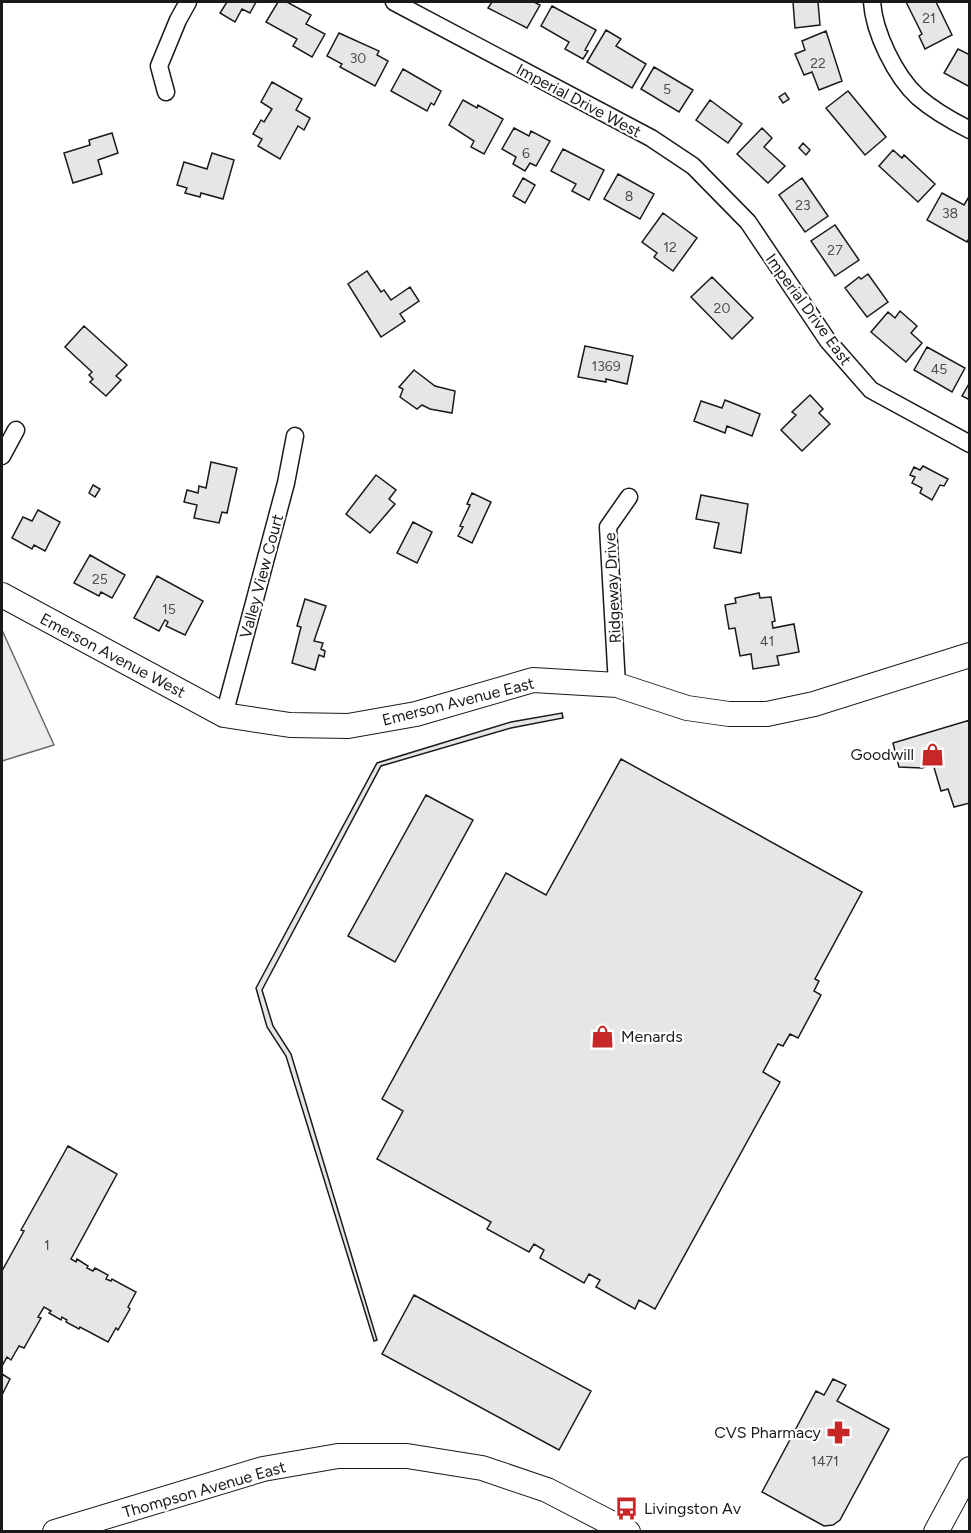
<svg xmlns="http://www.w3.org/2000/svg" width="971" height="1533" viewBox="0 0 971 1533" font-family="Figtree,sans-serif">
  <rect width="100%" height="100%" fill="#fff"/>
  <path fill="#ededed" stroke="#6a6a6a" stroke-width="1.5" d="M2,630l52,115 -52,16z"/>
  <path fill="#e6e6e6" stroke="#1a1a1a" stroke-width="1.5" d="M227,2h29l-6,11 -8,-4 -7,13 -15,-9z
    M278,2h9l24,13 -5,9 19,10 -13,23 -19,-11 4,-7 -31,-17z
    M492,2h42l6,3 -13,23 -39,-20z
    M793,2h25l2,23 -25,3z
    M906,2h30l16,33 -27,14 -6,-13 3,-2z
    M552,6l44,24 -11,20 3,1 -5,8 -18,-10 4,-7 -28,-16z
    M606,30l15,9 -5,7 30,18 -14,24 -45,-26z
    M826,31l16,50 -23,9 -7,-18 -8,3 -9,-21 10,-4 -3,-9z
    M339,33l40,18 -2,4 11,6 -13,25 -35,-19 2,-3 -15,-8z
    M958,49l12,6v32l-26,-14z
    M654,67l39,23 -14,22 -38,-23z
    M403,69l38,22 -7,14 -3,-2 -4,8 -36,-20z
    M272,82l30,17 -6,11 14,8 -6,12 -6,-4 -18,33 -22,-13 4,-7 -9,-5 8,-14 3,2 8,-13 -11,-7z
    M848,91l38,46 -21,18 -39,-47z
    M785,93l4,6 -6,4 -4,-6z
    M463,100l14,8 1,-3 25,14 -19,35 -13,-7 3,-6 -25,-16z
    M710,100l32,24 -14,19 -32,-23z
    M514,128l15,8 2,-5 19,10 -14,25 -6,-3 -5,8 -12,-7 3,-7 -14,-8z
    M762,128l10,10 -8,9 21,19 -17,17 -31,-29z
    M112,133l6,20 -20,7 4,14 -29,9 -9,-30 26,-8 -1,-5z
    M803,143l7,7 -4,5 -7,-7z
    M563,149l41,21 -15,30 -17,-9 4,-7 -25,-13z
    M893,150l9,8 2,-3 31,29 -17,18 -39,-36z
    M212,153l22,7 -11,39 -22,-6 -1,4 -15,-4 2,-5 -10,-3 7,-23 23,7z
    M618,174l36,20 -14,25 -36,-20z
    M523,178l12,7 -10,18 -12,-7z
    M802,178l26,38 -23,16 -26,-37z
    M942,193l22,12 6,-10v42l-3,5 -40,-22z
    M663,213l34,25 -24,33 -19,-14 3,-4 -15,-11z
    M835,225l24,35 -24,16 -24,-35z
    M367,271l14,21 3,-2 7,10 19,-13 9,14 -19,13 5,7 -24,16 -33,-53z
    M868,274l20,28 -21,15 -22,-29 14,-11 2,2z
    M712,277l41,41 -21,21 -41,-42z
    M900,311l17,15 -6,7 11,10 -16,19 -35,-30 17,-20 7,6z
    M84,326l43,39 -11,11 5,4 -15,16 -16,-14 3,-3 -4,-4 3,-3 -27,-25z
    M585,346l48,10 -6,28 -21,-5v3l-28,-5z
    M927,347l38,21 -13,24 -38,-22z
    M414,370l21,16 20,5 -3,22 -22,-4 -8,-4 -5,4 -17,-12 3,-8 -4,-2z
    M970,382v18l-8,-4z
    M810,395l13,14 -4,4 11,11 -28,27 -21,-21 15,-15 -4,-3z
    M725,400l35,14 -8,22 -25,-10 -2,7 -31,-12 7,-20 21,7z
    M211,462l26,6 -10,45 -5,-1 -3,11 -25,-5 3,-13 -13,-3 3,-12 11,3 1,-7 7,2z
    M923,466l25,13 -4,7 -4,-1 -8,15 -12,-7 2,-5 -10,-5 3,-6 -5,-2 4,-8 6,3z
    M376,475l20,15 -7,9 6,5 -25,29 -24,-19z
    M93,485l7,4 -5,8 -6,-4z
    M472,493l19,9 -19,41 -14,-7 5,-9 -3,-1 10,-21 -3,-1z
    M701,495l47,9 -7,49 -27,-5 5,-25 -23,-4z
    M38,510l22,12 -15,29 -11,-6 -2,4 -20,-11 11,-21 9,4z
    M413,522l19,10 -15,31 -20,-10z
    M90,555l35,20 -13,23 -11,-6 -2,4 -25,-13z
    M157,576l46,25 -18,34 -19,-9 2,-4 -3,-2 -6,11 -25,-13z
    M759,593l1,5 11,-1 4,24 -3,1 1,6 21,-4 5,28 -22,4 2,9 -26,4 -2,-15 -11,2 -5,-28 -6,1 -4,-24 11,-2 -1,-5z
    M305,599l21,7 -12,35 9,2 -2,6 4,2 -1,6 -5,-2 -4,15 -23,-7 9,-36 -4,-1z
    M562,713l1,5 -52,10 -130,38 -119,224 11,36 18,28 86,286 -3,1 -88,-285 -19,-29 -11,-39 121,-225 134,-41z
    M970,720v83l-16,4 -6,-18 -7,2 -8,-27 -11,4 -23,-1 -6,-24z
    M621,759l241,133 -47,87 4,2 -5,10 7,4 -23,43 -8,-4 -7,12 -5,-2 -15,28 17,10 -125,227 -16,-9 -4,9 -39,-22 4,-7 -11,-6 -5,9 -44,-25 4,-8 -10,-6 -5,8 -42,-23 4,-7 -114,-63 26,-48 -21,-12 124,-226 40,22z
    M426,795l47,25 -78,142 -47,-26z
    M68,1146l49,28 -46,85 5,3 1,-3 11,7 -1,2 6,3 2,-3 13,7 -2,4 5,2 1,-2 24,13 -8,15 2,2 -12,21 -2,-2 -8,14 -28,-15 -1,2 -13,-7 1,-2 -5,-3 -1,3 -12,-7 2,-2 -7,-4 -6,10 3,1 -17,30 -5,-2 -8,14 -4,-3 -5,9v-95l22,-40 -3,-1z
    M414,1295l177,96 -32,59 -177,-96z
    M2,1374l8,5 -8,16z
    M833,1379l13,6 -9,16 52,28 -49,91 -7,5 -9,1 -62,-34 54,-101 8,4z"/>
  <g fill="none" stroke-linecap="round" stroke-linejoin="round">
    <defs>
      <path id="street" d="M394,2l257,136 42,28 55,56 80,119 43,49 99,54
        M872,2c2,30 23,74 46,95 15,13 34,24 52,33
        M166,92l-7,-26 19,-46 10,-18
        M2,456l14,-26
        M617,685l-9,-158 21,-30
        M224,715l62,-232 9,-47"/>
      <path id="secondary" d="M2,595l222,120 66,10 58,1 68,-12 117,-34 84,5 70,23 42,6h38l47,-10 156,-49
        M55,1532l208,-63 75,-13h69l75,12 65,22 81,42
        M936,1532l34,-63"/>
    </defs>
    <use href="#street" stroke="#1a1a1a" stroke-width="19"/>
    <use href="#secondary" stroke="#1a1a1a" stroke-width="26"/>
    <use href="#street" stroke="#fff" stroke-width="16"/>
    <use href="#secondary" stroke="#fff" stroke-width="24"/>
  </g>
  <defs>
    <symbol id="shop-bare" viewBox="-9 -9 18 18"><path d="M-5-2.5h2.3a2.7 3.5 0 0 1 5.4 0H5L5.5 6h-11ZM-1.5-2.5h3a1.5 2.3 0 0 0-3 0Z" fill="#c62828" stroke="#fff" stroke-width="2.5" paint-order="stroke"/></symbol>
    <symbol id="pharmacy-bare" viewBox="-9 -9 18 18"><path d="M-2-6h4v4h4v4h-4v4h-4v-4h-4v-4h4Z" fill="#c62828" stroke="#fff" stroke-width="2.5" paint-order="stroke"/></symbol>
    <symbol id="bus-bare" viewBox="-9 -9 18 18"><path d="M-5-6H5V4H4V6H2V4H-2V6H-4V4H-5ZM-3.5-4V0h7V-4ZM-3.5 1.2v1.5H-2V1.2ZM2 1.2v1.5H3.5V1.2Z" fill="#c62828" stroke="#fff" stroke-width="2.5" paint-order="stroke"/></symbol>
  </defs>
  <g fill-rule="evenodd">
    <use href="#shop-bare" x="916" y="738" width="33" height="33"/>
    <use href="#shop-bare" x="586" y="1020" width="33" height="33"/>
    <use href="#pharmacy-bare" x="822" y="1416" width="33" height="33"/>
    <use href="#bus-bare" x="610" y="1492" width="33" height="33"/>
  </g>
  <g text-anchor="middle" stroke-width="4.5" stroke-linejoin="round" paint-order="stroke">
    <g font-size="14" fill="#4d4d4d">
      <text x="929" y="23">21</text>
      <text x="358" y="63">30</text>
      <text x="818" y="68">22</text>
      <text x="667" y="94">5</text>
      <text x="526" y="158">6</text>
      <text x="629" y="201">8</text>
      <text x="803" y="210">23</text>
      <text x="950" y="218">38</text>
      <text x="670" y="252">12</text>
      <text x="835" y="255">27</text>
      <text x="722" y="313">20</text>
      <text x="606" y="371">1369</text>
      <text x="939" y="374">45</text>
      <text x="100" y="584">25</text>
      <text x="169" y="614">15</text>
      <text x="767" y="646">41</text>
      <text x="47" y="1250">1</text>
      <text x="825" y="1466">1471</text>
    </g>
    <g font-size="16" fill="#1a1a1a" stroke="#fff">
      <text transform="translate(579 100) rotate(28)" y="6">Imperial Drive West</text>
      <text transform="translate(809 309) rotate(54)" y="6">Imperial Drive East</text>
      <text transform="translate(261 576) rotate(-75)" y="6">Valley View Court</text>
      <text transform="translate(612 588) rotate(-93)" y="6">Ridgeway Drive</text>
      <text transform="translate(113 655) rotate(28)" y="6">Emerson Avenue West</text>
      <text transform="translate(458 701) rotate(-14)" y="6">Emerson Avenue East</text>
      <text transform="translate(204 1489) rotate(-16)" y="6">Thompson Avenue East</text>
    </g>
    <g font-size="16" fill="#1a1a1a" stroke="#fff" text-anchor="end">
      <text x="914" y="760">Goodwill</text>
      <text x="621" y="1042" text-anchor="start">Menards</text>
      <text x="821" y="1438">CVS Pharmacy</text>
      <text x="644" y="1514" text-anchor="start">Livingston Av</text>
    </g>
  </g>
  <rect width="971" height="1533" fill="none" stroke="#1a1a1a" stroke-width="6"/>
</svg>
